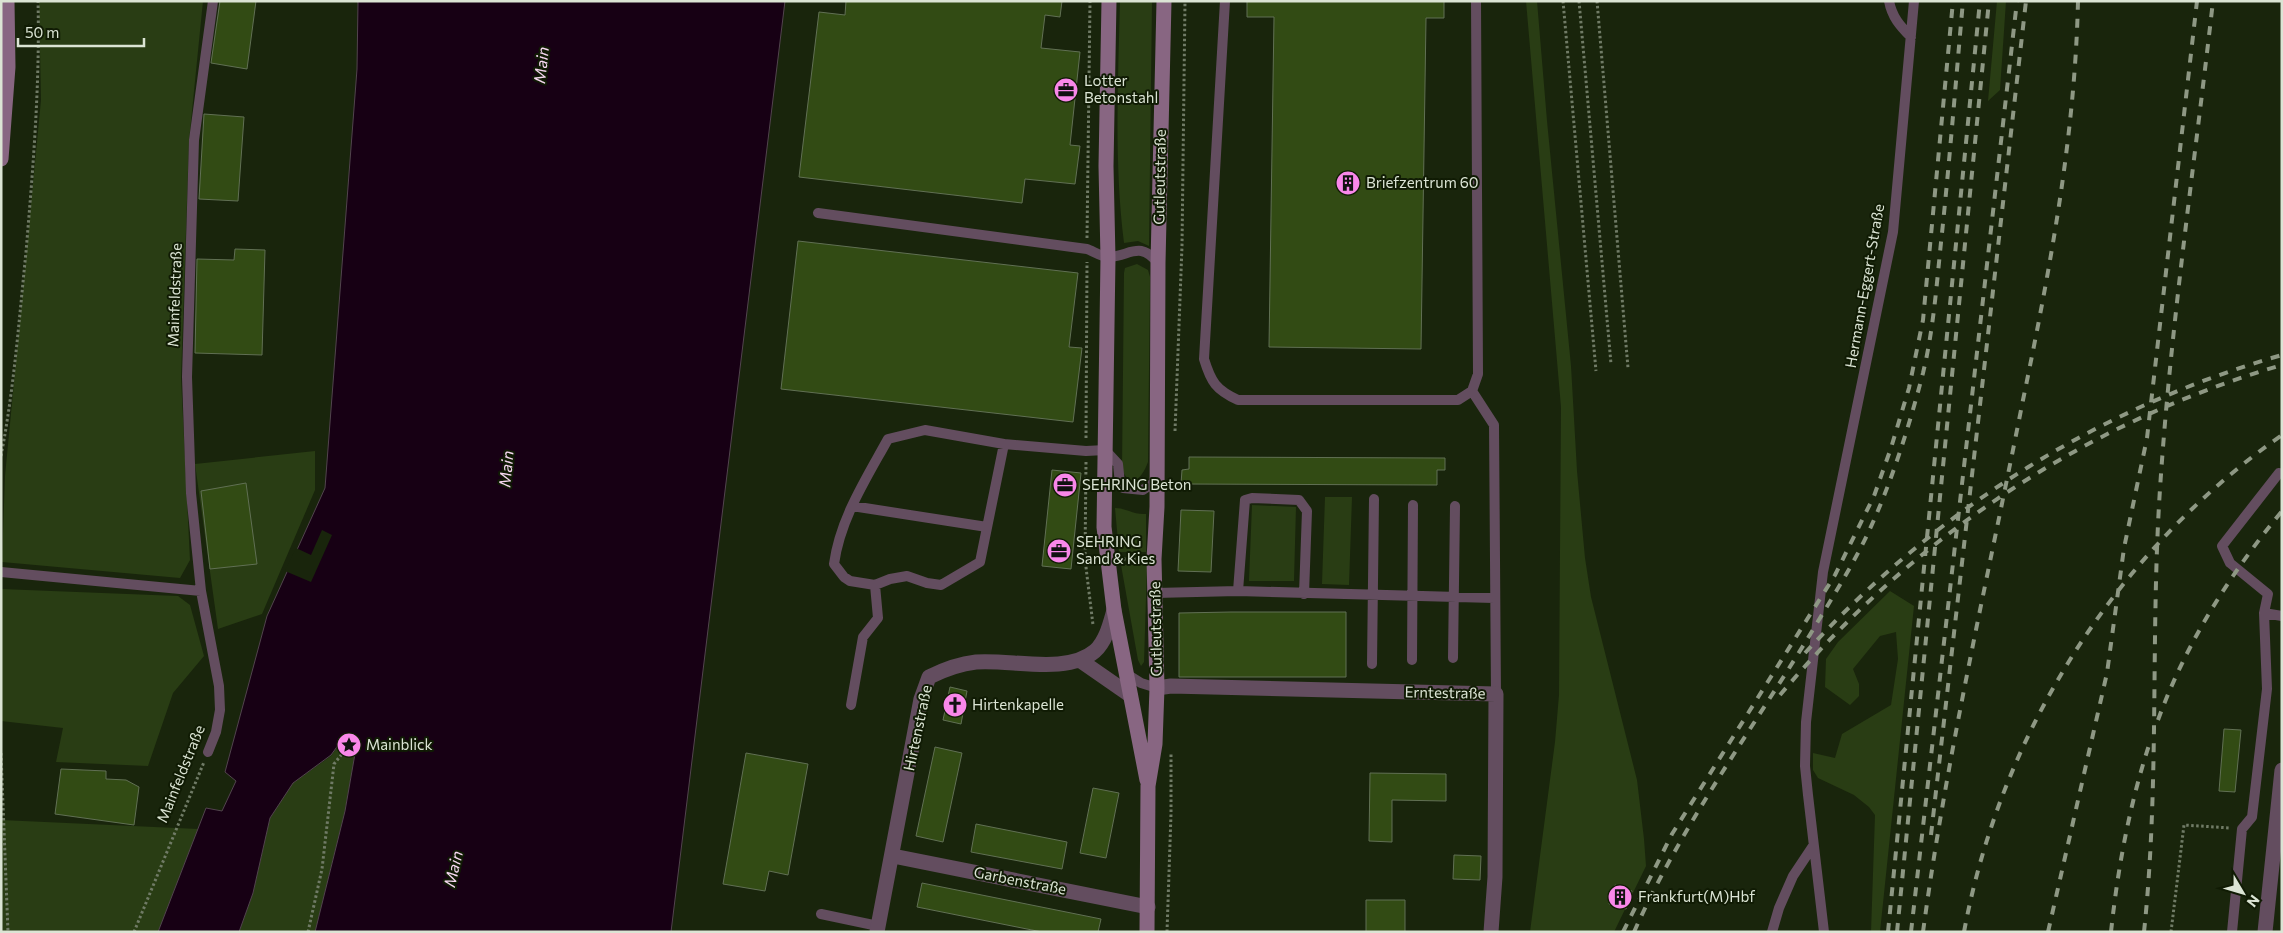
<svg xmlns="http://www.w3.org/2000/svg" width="2283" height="933" viewBox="0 0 2283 933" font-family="Commissioner,sans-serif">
  <rect width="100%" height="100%" fill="#19250c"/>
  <path fill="#293d14" d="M39,1h164l-14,140 -8,237 9,182 -10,18 -178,-16 3,-86 36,-376z
    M1120,1h32l-3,245 -11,-5 -14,2c-10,-80 -6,-161 -4,-242z
    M1526,1h11l10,120 24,245 6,105 8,87 6,39 46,183 7,59 2,27 -32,66h-84l25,-190 4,-47 2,-288z
    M1997,1h9l-6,89 -12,11z
    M1137,264l11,6 2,7 -2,185c-5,14 -16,29 -26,8l2,-197 1,-5z
    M315,451v39l-53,124 -44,15 -23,-165z
    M1325,497h27l-3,88 -27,-1z
    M1252,505l44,2 -2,74h-45z
    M1115,508c11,0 19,7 31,6v38h-27z
    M1121,565h26l-3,97 -3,4 -3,-6z
    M1,589l177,7 12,9 14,51 -31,37 -25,73 -92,-4 7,-34 -62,-7z
    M1890,591l24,15 -34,326h-9l4,-117 -6,-8 -15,-12 -36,-17 -5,-8v-17l22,5 7,-24 49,-29 7,-46 -2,-27 -16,4 -27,33 6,15v12l-9,9 -25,-18 1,-28 12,-17z
    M344,737l8,3 4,8 -11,62 -30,122h-76l14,-39 17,-75 23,-35 38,-27z
    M1,820l197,9 -40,103h-157z"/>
  <path fill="#170014" stroke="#52444e" d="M355,1h430l-114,931h-356l30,-121 11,-63 -4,-8 -8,-3 -13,18 -38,28 -23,35 -17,75 -14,39h-81l48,-124 16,3 14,-30 -11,-9 42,-156 58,-128 32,-419 1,-67z"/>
  <path fill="#19250c" d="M322,530l10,5 -21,47 -26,-11 11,-23 15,7z"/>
  <path fill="#324b14" stroke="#617054" d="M220,1h36l-9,68 -36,-6z
    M846,1h216l-2,16 -15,-2 -4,33 39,4 -10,93 10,1 -5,38 -50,-5 -3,24 -223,-26 20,-165 26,3z
    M1247,1h197v17h-18l-5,331 -152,-2 5,-330h-27z
    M204,114l40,3 -6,84 -39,-2z
    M798,241l280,32 -9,74 13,1 -9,74 -292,-33z
    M235,249l30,1 -3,105 -67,-2 2,-94 37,1z
    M1189,457l256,1v12h-8v15l-256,-1 1,-14 7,-1z
    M1052,470l29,3 -10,96 -29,-3z
    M246,483l11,81 -47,5 -9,-78z
    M1181,510l33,1 -3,61 -33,-1z
    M1231,612h115v65h-167v-64z
    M950,687l17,4 -6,33 -18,-4z
    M2224,729l17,1 -6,62 -16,-1z
    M935,747l27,6 -19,89 -27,-6z
    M746,753l62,11 -20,111 -19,-4 -4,20 -42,-7z
    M61,769l45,2v8l20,1 13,7 -5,38 -79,-11z
    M1370,773l76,1v27l-54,-1v42l-23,-1z
    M1093,788l26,5 -13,65 -26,-5z
    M976,824l91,18 -5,27 -91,-17z
    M1454,855l27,1 -1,24 -27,-1z
    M922,883l179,36 -3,13h-56l-125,-25z
    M1615,885l17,6 -6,18 -17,-5z
    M1366,900h39v32h-39z"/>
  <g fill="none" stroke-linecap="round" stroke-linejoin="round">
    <path stroke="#707b66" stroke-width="3" stroke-dasharray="2.5 2.5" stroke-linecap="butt" d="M1563,1l33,370
      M1579,1l32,363
      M1597,1l31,367
      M1087,238l3,-237
      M1175,431l7,-185 3,-245
      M1086,438l1,-176
      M1,456c13,-67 18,-136 25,-204 7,-84 14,-167 12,-251
      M1086,462l-1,97 8,66
      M1123,559h16
      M1,753l7,179
      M134,932l70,-170
      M308,932l14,-63 12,-105 15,-19
      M1167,932l4,-118v-62
      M2171,932l13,-107 46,3"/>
    <path stroke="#634d5f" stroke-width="10" d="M1225,1l-21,358c7,23 12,31 34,41h220l14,-9 6,-17 -2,-373
      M1889,1c3,16 11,25 22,36
      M818,213l269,36c6,2 16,9 23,8 21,-2 30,-16 48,6
      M1472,391l22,34 2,269
      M1004,444l-24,118 -39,23 -14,-2 -20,-7 -17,3 -15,6 -25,-4 -6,-4 -10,-13c6,-45 32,-85 54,-125l37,-9 79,14 82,7 19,-1 13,14 2,20 3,4 20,2 13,-9
      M2279,473l-57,73 8,17 38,31 -4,19 18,3
      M852,506l135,21
      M1,572l200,19
      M1238,591l7,-91 7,-2 47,2 8,11 -3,83
      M1155,593l83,-2 256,7
      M1453,658l2,-152
      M1412,660l1,-155
      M1372,664l2,-165
      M1125,673l16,10 16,5
      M851,705l12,-68 15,-19 -3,-33
      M208,752l8,-20 4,-22 -1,-24 -18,-95 -10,-98 -4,-116 7,-237 19,-139
      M821,914l57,12
      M1772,932l7,-24 14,-32 20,-30
      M1824,932l-16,-137 -3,-29 1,-44 17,-150 70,-340 21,-231
      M2232,932l10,-103 10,-12 15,-128 -3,-76"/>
    <path stroke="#634d5f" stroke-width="15" d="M1081,661l49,34
      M1157,688l14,-2 325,8 -1,183 -4,55
      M893,856l255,51
      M877,932l44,-233 8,-22c16,-8 29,-13 47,-15 35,-3 91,13 119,-11 11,-10 15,-27 19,-41
      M2265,932l17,-162"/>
    <path stroke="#886682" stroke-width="15" d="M1109,1l-3,165 2,92 -4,269 10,83 33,170
      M1,159l7,-92 -1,-66
      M1147,932l1,-146 7,-42 2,-56 -3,-129 3,-52 1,-244 6,-262"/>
    <path stroke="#8e9884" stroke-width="4" stroke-dasharray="9 9" stroke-linecap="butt" d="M1805,653c130,-142 291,-245 477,-298
      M1780,695c131,-156 305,-273 502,-330
      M2158,720c28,-77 72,-146 124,-209
      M1931,835l95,-834
      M1623,932l49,-98 163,-259 39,-79 17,-48 18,-60 14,-68 30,-319
      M1634,932c49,-110 121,-206 183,-309 18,-30 37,-60 52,-92 23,-50 40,-104 54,-158 11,-45 14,-94 19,-140 8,-77 14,-154 21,-232
      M1888,932l92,-931
      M1897,932l92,-931
      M1911,932l106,-931
      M1923,932c24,-179 65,-355 100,-532 27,-131 52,-264 55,-399
      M1964,932c37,-199 152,-381 318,-497
      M2048,932l59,-259 17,-125 23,-110 50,-437
      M2111,932c7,-66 19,-130 40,-193
      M2144,932c15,-142 7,-285 15,-427 10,-168 35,-336 54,-504"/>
  </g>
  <defs>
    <symbol id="office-disc" viewBox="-11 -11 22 22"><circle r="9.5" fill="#f987e9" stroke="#101b04"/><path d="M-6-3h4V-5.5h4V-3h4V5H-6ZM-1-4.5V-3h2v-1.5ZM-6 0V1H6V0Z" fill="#111"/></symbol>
    <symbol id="building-disc" viewBox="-11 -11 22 22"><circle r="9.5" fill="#f987e9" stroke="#101b04"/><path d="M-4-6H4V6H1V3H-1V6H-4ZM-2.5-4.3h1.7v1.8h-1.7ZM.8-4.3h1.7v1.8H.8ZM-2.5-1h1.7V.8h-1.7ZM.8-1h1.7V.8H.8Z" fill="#111"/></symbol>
    <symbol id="church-disc" viewBox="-11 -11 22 22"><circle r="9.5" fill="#f987e9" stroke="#101b04"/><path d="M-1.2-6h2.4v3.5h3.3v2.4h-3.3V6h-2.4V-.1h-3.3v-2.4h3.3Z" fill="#111"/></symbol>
    <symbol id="sight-disc" viewBox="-11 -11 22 22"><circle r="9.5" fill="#f987e9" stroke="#101b04"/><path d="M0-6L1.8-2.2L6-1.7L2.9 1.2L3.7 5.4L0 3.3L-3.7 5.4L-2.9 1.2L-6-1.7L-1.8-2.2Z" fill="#111"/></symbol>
  </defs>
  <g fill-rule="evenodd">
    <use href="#office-disc" x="1052" y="76" width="28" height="28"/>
    <use href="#building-disc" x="1334" y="169" width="28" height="28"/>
    <use href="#office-disc" x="1051" y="471" width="28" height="28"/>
    <use href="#office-disc" x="1045" y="537" width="28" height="28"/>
    <use href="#church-disc" x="941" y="691" width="28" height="28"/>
    <use href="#sight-disc" x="335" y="731" width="28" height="28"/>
    <use href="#building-disc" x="1606" y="883" width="28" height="28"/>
  </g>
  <g text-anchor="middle" stroke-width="4" stroke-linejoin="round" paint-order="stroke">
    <g font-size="15" fill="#dbe4d4" stroke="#101b04" text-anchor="start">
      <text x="1084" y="86">Lotter<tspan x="1084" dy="17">Betonstahl</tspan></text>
      <text x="1366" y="188">Briefzentrum 60</text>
      <text x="1082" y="490">SEHRING Beton</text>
      <text x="1076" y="547">SEHRING<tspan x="1076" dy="17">Sand &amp; Kies</tspan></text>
      <text x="972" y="710">Hirtenkapelle</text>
      <text x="366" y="750">Mainblick</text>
      <text x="1638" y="902">Frankfurt(M)Hbf</text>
    </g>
    <g font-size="15" fill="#dbe4d4" stroke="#101b04">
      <text transform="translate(1160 177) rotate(-89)" y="5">Gutleutstraße</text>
      <text transform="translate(1865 286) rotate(-80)" y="5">Hermann-Eggert-Straße</text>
      <text transform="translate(175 295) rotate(-88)" y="5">Mainfeldstraße</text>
      <text transform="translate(1156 629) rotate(-91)" y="5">Gutleutstraße</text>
      <text transform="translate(1445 693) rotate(1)" y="5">Erntestraße</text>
      <text transform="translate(918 728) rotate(-78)" y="5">Hirtenstraße</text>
      <text transform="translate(181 774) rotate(-68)" y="5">Mainfeldstraße</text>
      <text transform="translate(1020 881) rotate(11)" y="5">Garbenstraße</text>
    </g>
    <g font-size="16" font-style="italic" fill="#f7d8f1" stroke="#101b04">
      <text transform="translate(541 65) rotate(-84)" y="6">Main</text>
      <text transform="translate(506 469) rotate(-85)" y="6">Main</text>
      <text transform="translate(453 869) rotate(-77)" y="6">Main</text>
    </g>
  </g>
  <rect width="2283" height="933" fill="none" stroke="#dbe4d4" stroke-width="5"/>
  <g transform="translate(2243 893) rotate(128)" stroke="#101b04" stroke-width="4" paint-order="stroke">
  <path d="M0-4L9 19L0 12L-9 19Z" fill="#dbe4d4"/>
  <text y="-8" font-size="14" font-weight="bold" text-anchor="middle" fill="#dbe4d4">N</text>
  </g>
  <path d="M18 38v8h126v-8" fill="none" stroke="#dbe4d4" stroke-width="2.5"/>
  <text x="25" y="38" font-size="15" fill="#dbe4d4" stroke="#101b04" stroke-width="4" paint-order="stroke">50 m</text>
</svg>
